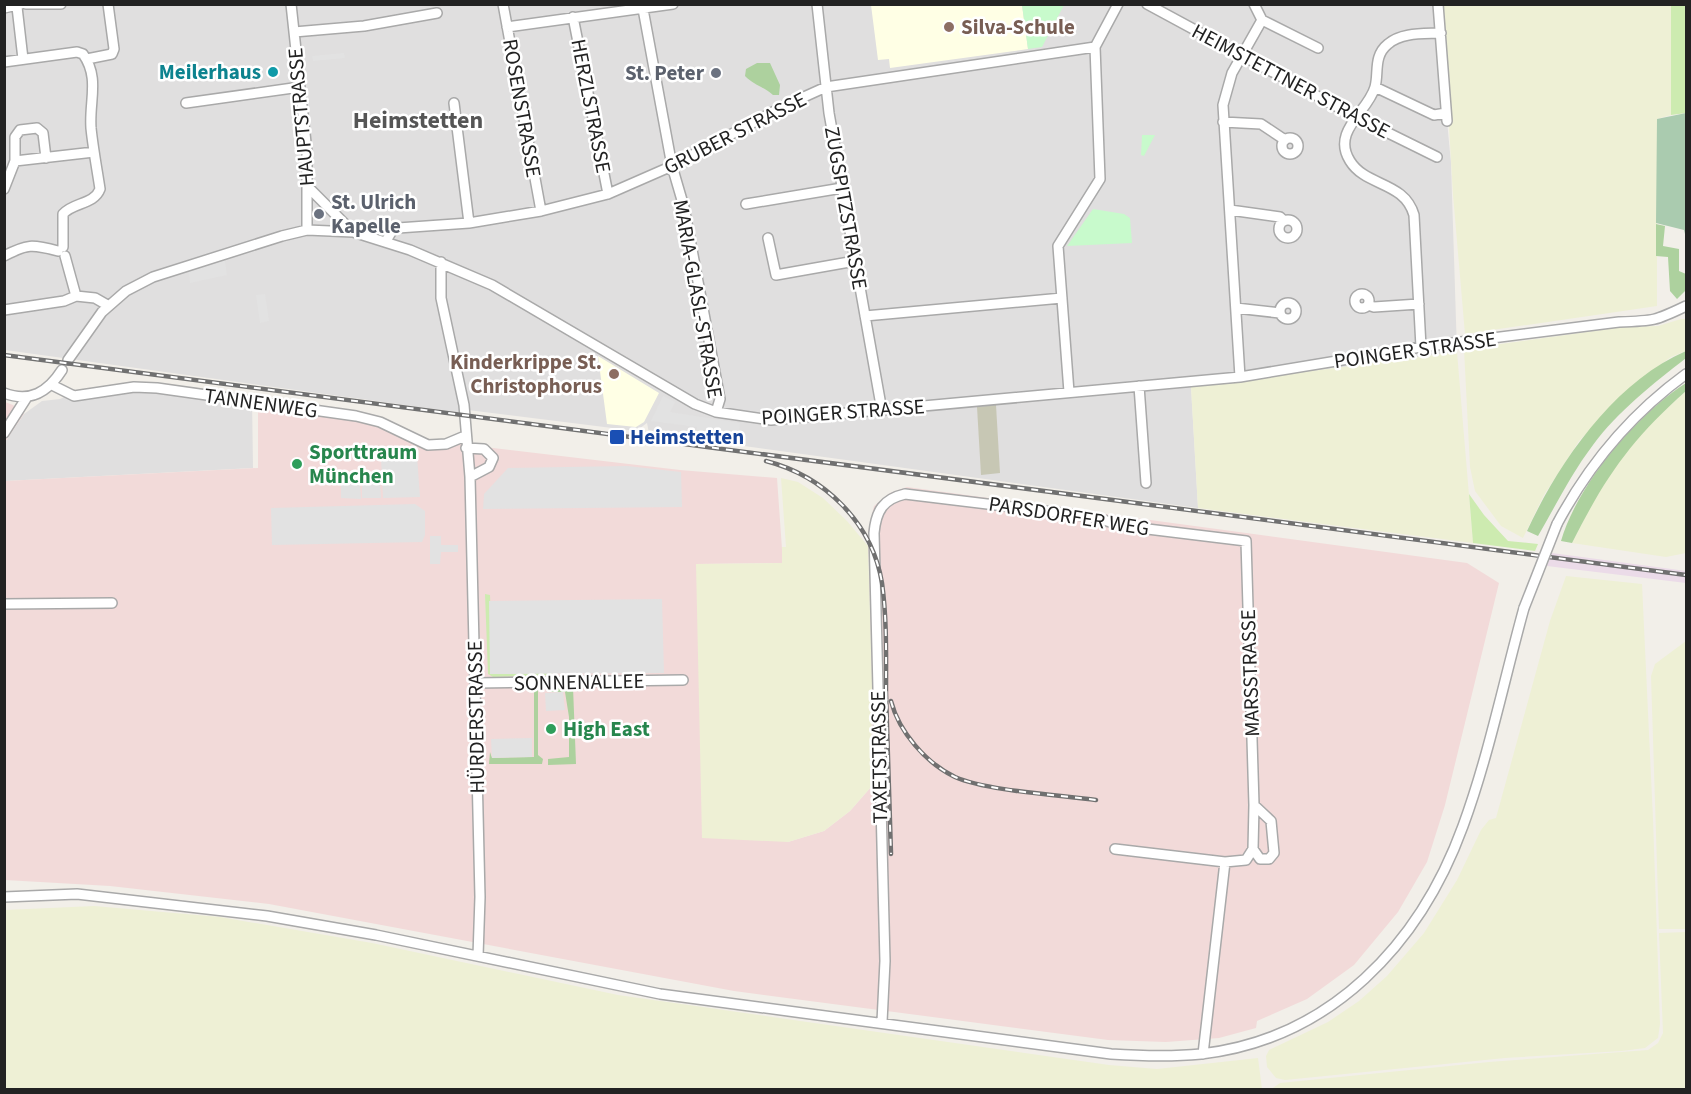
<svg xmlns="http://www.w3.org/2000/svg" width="1691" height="1094" viewBox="0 0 1691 1094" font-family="'Source Sans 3',sans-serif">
  <rect width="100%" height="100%" fill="#f2efe9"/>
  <path fill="#e0dfdf" d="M5,5h1431l15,158 6,189 -266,35 7,121 -549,-75 -2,-10 -11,8 -168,-21v2h-12l-451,-62z
    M134,383l118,15 1,70 -248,13v-39l19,-28 18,-13 18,-2 16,-8z"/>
  <path fill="#f2dad9" d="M5,402l8,3 11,9 -19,28z
    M258,407l97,11 93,29 11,-3 221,26 97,8 6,85 -87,1 92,278 36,-11 26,-20 21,-24 1,-105 -4,-150 6,-26 16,-13 17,-6 560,76 32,20 -54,222 -18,57 -29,50 -44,53 -47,34 -50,22 -1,7 -37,10 -53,4 -58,-2 -374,-49 -465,-87 -159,-18 -105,-6v-399l253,-13z"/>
  <path fill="#ebdbe8" d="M1552,553l134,18v12l-139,-17z"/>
  <path fill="#ffffe5" d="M871,5h151l6,44 -138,19 -1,-9 -11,1z
    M598,356l61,37 -15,29 -8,5 -29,-3z"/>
  <path fill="#c7c7b4" d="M996,405l4,68 -19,2 -4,-68z"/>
  <path fill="#eef0d5" d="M1442,5h229v110l-14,4v187l-192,28 -12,-139z
    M1681,319h5v32l-15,6 -33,24 -59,60 -35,54 -21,43 -22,-12 -26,-35 -5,-24 -6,-118 159,-22 35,-1z
    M1457,352l16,191 -275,-35 -7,-121z
    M1686,391v162l-20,4 -94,-14 28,-55 25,-36 28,-31z
    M781,478l17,4 25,16 24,23 21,25 4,136 -1,105 -21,24 -26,20 -36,11 -86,-4 -6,-274 86,-1v-16h4z
    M1566,576l76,8 11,235 7,205 -2,14 -13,10 -23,3 -117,7 -220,22 -9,-2 -9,-11 -1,-11 3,-6 59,-28 31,-21 28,-25 37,-43 33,-53 24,-50 8,-10 7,-2 54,-197z
    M1686,641v288h-27l-8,-253 4,-12z
    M94,906l126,11 152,26 246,52 491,70 48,4 101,-11 4,31h-1257v-179z
    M1686,932v157l-416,1 10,-7 209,-21 159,-12 10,-7 5,-10 -4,-100z"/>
  <path fill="#cdebb0" d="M1671,5h15v108l-15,2z
    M1469,494l15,21 24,26 30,3 -3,7 -62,-8z
    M485,594l5,1 3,75h59v5l-59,2 -5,-3z"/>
  <path fill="#add19e" d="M757,63h13l10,22 -1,10h-6c-9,-8 -19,-10 -28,-19l1,-7z
    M1656,224l9,2 -2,20 16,3v22l7,3v16l-9,9 -7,-8 -2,-34 -12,-1z
    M1686,351v7c-33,26 -68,53 -93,87 -22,29 -37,60 -55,91l-11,-5c32,-69 87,-149 159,-180z
    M1686,383v8c-56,50 -80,85 -114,152l-11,-2c16,-56 76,-127 125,-158z
    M538,686v69l5,4 -1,5h-53l1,-12 2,6 42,-1v-66l-6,-1v-3z
    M551,686l22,1 3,77 -28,1v-6l21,-2v-40l-4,-25h-15z"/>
  <path fill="#aacbaf" d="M1686,113v125l-2,-8 -28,-7 1,-104z"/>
  <path fill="#c8facc" d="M1022,5h42l-22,42 -14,2z
    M1142,135h13l-11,21 -3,-1z
    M1093,209l31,5 6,4 2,25 -65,3z"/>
  <path fill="#e2e2e2" d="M344,53l1,5 -32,3 -1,-5z
    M225,260l2,15 -37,8 -1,-11z
    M265,294l4,27 -9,2 -4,-28z
    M663,396l12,6 -5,10 70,11 -1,11 -17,-3 -1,6 -25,-3 1,-7 -46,-6z
    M386,449h27v6l4,1 3,41 -37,1 -2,-40 5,-1z
    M627,466l54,6 1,35 -199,2 1,-15 24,-26z
    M362,480h18l1,18h-19z
    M341,484h19l1,15 -20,-1z
    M415,504l10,7v24l-3,7 -150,3 -1,-37z
    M430,536h11v9h17v7h-17l-1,12h-10z
    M662,599l2,74 -174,1 -1,-73z
    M563,692l2,18 -19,1 -1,-18z
    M532,738v19l-40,1 -1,-19z"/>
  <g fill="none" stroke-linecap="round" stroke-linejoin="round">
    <defs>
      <path id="minor" d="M26,4h35
        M291,4l16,148v78
        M503,4l38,207
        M817,4l12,109 53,298
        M1147,4l209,113 81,40
        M1254,4l8,16
        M1438,4l9,117
        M17,7l6,52
        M4,8l17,-4
        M643,9l29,157 12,41 36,192 -4,13
        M573,17l35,177
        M1262,20l56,28
        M507,27l166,-23
        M294,32l70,-6 73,-13
        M87,59l25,-5 2,-5 -6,-45
        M4,62l73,-10 6,2c17,24 6,47 8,74 2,20 6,41 9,61 -6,16 -27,13 -37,25v33
        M1375,87l59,28 12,-2
        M186,103l114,-16
        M454,103l15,120
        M1223,122l38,2 24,16
        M1282 146a8 8 0 1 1 16 0a8 8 0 1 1-16 0Z
        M15,161v-24l5,-7 17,-2 6,5 3,25
        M308,187l45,45
        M4,189l11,-28 79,-9
        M746,204l96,-16
        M1230,210l50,7 4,4
        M1279 229a9 9 0 1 1 18 0a9 9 0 1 1-18 0Z
        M768,238l8,37 79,-14
        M386,241l6,-10 6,-3 71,-5 72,-12 67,-17 64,-28 112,-60 42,-19 269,-40
        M4,256c23,-12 28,-12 54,-5
        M65,256l11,40
        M441,262v36l23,107 6,72 10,420 -2,59
        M1355 301a7 7 0 1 1 14 0a7 7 0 1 1-14 0Z
        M1280 311a8 8 0 1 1 16 0a8 8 0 1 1-16 0Z
        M1368,305l6,2 45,-3
        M1236,308l44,5
        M4,310l60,-9 12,-5 19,2 14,8
        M865,316l197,-18
        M1421,347l-7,-132c-10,-34 -48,-28 -64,-54 -19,-30 18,-49 25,-74 4,-14 -2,-31 13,-43 14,-12 36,-10 53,-11
        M68,360l34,-48 24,-21 27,-14 129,-41 25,-6 46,2 57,18 82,35 203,119 21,8 55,8 469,-43 181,-30 198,-25c35,-1 36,-1 67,-16
        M1240,377l-17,-272 9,-32 30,-53
        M52,385l22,11 60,-9 23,1 199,28 24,6 48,23 18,-1 19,-8
        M1139,386l7,97
        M1069,392l-11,-146 42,-67 -5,-132 23,-43
        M4,393c26,10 44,-1 58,-23
        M4,433l23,-36
        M466,448l18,1 9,9 -4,9 -19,10
        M1557,524c32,-60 74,-110 129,-150
        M4,604l108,-1
        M476,683l207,-3
        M1253,849l7,10h9l5,-6 -3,-32 -17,-16
        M4,897l73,-3 190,22 109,19 284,59 451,60c30,2 60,3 90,0 130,-15 219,-110 262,-228 26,-71 41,-146 61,-218
        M882,1022l3,-61 -11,-428c2,-22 9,-34 31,-39l189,23 29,9 123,15 8,264 -1,44 -7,11 -21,2 -110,-13
        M1203,1054l22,-192"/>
    </defs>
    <use href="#minor" stroke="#a9a9a9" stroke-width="12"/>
    <use href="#minor" stroke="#fff" stroke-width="9"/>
    <defs>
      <path id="rail" d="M4,355l1682,220
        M766,461c58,15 106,61 116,122 5,36 4,74 4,110 2,54 3,107 5,161
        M891,701c8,31 35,62 64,76 32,14 104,18 141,23"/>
    </defs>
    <use href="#rail" stroke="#707070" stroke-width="4.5"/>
    <use href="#rail" stroke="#fff" stroke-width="2" stroke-dasharray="7" stroke-linecap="butt"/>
    <defs>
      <path id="minor-bridge" d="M1524,608l33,-84"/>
    </defs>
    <use href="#minor-bridge" stroke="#a9a9a9" stroke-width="12" stroke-linecap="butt"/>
    <use href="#minor-bridge" stroke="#fff" stroke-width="9"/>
  </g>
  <g fill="#8d6e63" stroke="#fff" stroke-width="2">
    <circle cx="949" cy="27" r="6"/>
    <circle cx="614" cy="374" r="6"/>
  </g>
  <circle fill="#0f9aa8" stroke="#fff" stroke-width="2" cx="273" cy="72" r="6"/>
  <g fill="#6b7280" stroke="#fff" stroke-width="2">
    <circle cx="716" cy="73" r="6"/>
    <circle cx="319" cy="214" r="6"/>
  </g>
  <rect fill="#1a4fb4" stroke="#fff" stroke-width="2" x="609" y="429" width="16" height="16" rx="3"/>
  <g fill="#2e9e5b" stroke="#fff" stroke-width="2">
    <circle cx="297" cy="464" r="6"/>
    <circle cx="551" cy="729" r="6"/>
  </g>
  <g text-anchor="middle" stroke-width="5" stroke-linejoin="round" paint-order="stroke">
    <g font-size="21" font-weight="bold" fill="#785e54" stroke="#fff" text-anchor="start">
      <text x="961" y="34">Silva-Schule</text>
      <text x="602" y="369" text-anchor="end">Kinderkrippe St.<tspan x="602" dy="24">Christophorus</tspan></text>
    </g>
    <g font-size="21" font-weight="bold" fill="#0d838f" stroke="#fff" text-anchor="end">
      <text x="261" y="79">Meilerhaus</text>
    </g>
    <g font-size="21" font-weight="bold" fill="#5b616d" stroke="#fff" text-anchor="end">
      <text x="704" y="80">St. Peter</text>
      <text x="331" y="209" text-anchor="start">St. Ulrich<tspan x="331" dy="24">Kapelle</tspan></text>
    </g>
    <g font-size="21" fill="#222" stroke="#fff">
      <text transform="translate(1291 81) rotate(28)" y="7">HEIMSTETTNER STRASSE</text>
      <text transform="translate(591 106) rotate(79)" y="7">HERZLSTRASSE</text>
      <text transform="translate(522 108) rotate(80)" y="7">ROSENSTRASSE</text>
      <text transform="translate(301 117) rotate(-95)" y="7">HAUPTSTRASSE</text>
      <text transform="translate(735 133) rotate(-27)" y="7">GRUBER STRASSE</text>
      <text transform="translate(846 208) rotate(80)" y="7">ZUGSPITZSTRASSE</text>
      <text transform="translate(698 299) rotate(80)" y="7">MARIA-GLASL-STRASSE</text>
      <text transform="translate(1415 350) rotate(-8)" y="7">POINGER STRASSE</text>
      <text transform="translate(261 403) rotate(8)" y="7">TANNENWEG</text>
      <text transform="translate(843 412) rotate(-4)" y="7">POINGER STRASSE</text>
      <text transform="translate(1069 516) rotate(9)" y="7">PARSDORFER WEG</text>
      <text transform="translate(1250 673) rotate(-92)" y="7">MARSSTRASSE</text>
      <text transform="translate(579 682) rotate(-1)" y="7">SONNENALLEE</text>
      <text transform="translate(476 717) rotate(-91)" y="7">HÜRDERSTRASSE</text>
      <text transform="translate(879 757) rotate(-91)" y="7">TAXETSTRASSE</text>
    </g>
    <g font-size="21" font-weight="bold" fill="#164399" stroke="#fff" text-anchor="start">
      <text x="630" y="444">Heimstetten</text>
    </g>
    <g font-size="21" font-weight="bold" fill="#27864d" stroke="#fff" text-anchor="start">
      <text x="309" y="459">Sporttraum<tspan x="309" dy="24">München</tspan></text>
      <text x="563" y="736">High East</text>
    </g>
    <g font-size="24" font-weight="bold" fill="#555" stroke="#fff">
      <text x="418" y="128">Heimstetten</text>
    </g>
  </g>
  <rect width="1691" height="1094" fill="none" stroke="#222222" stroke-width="12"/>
</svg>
